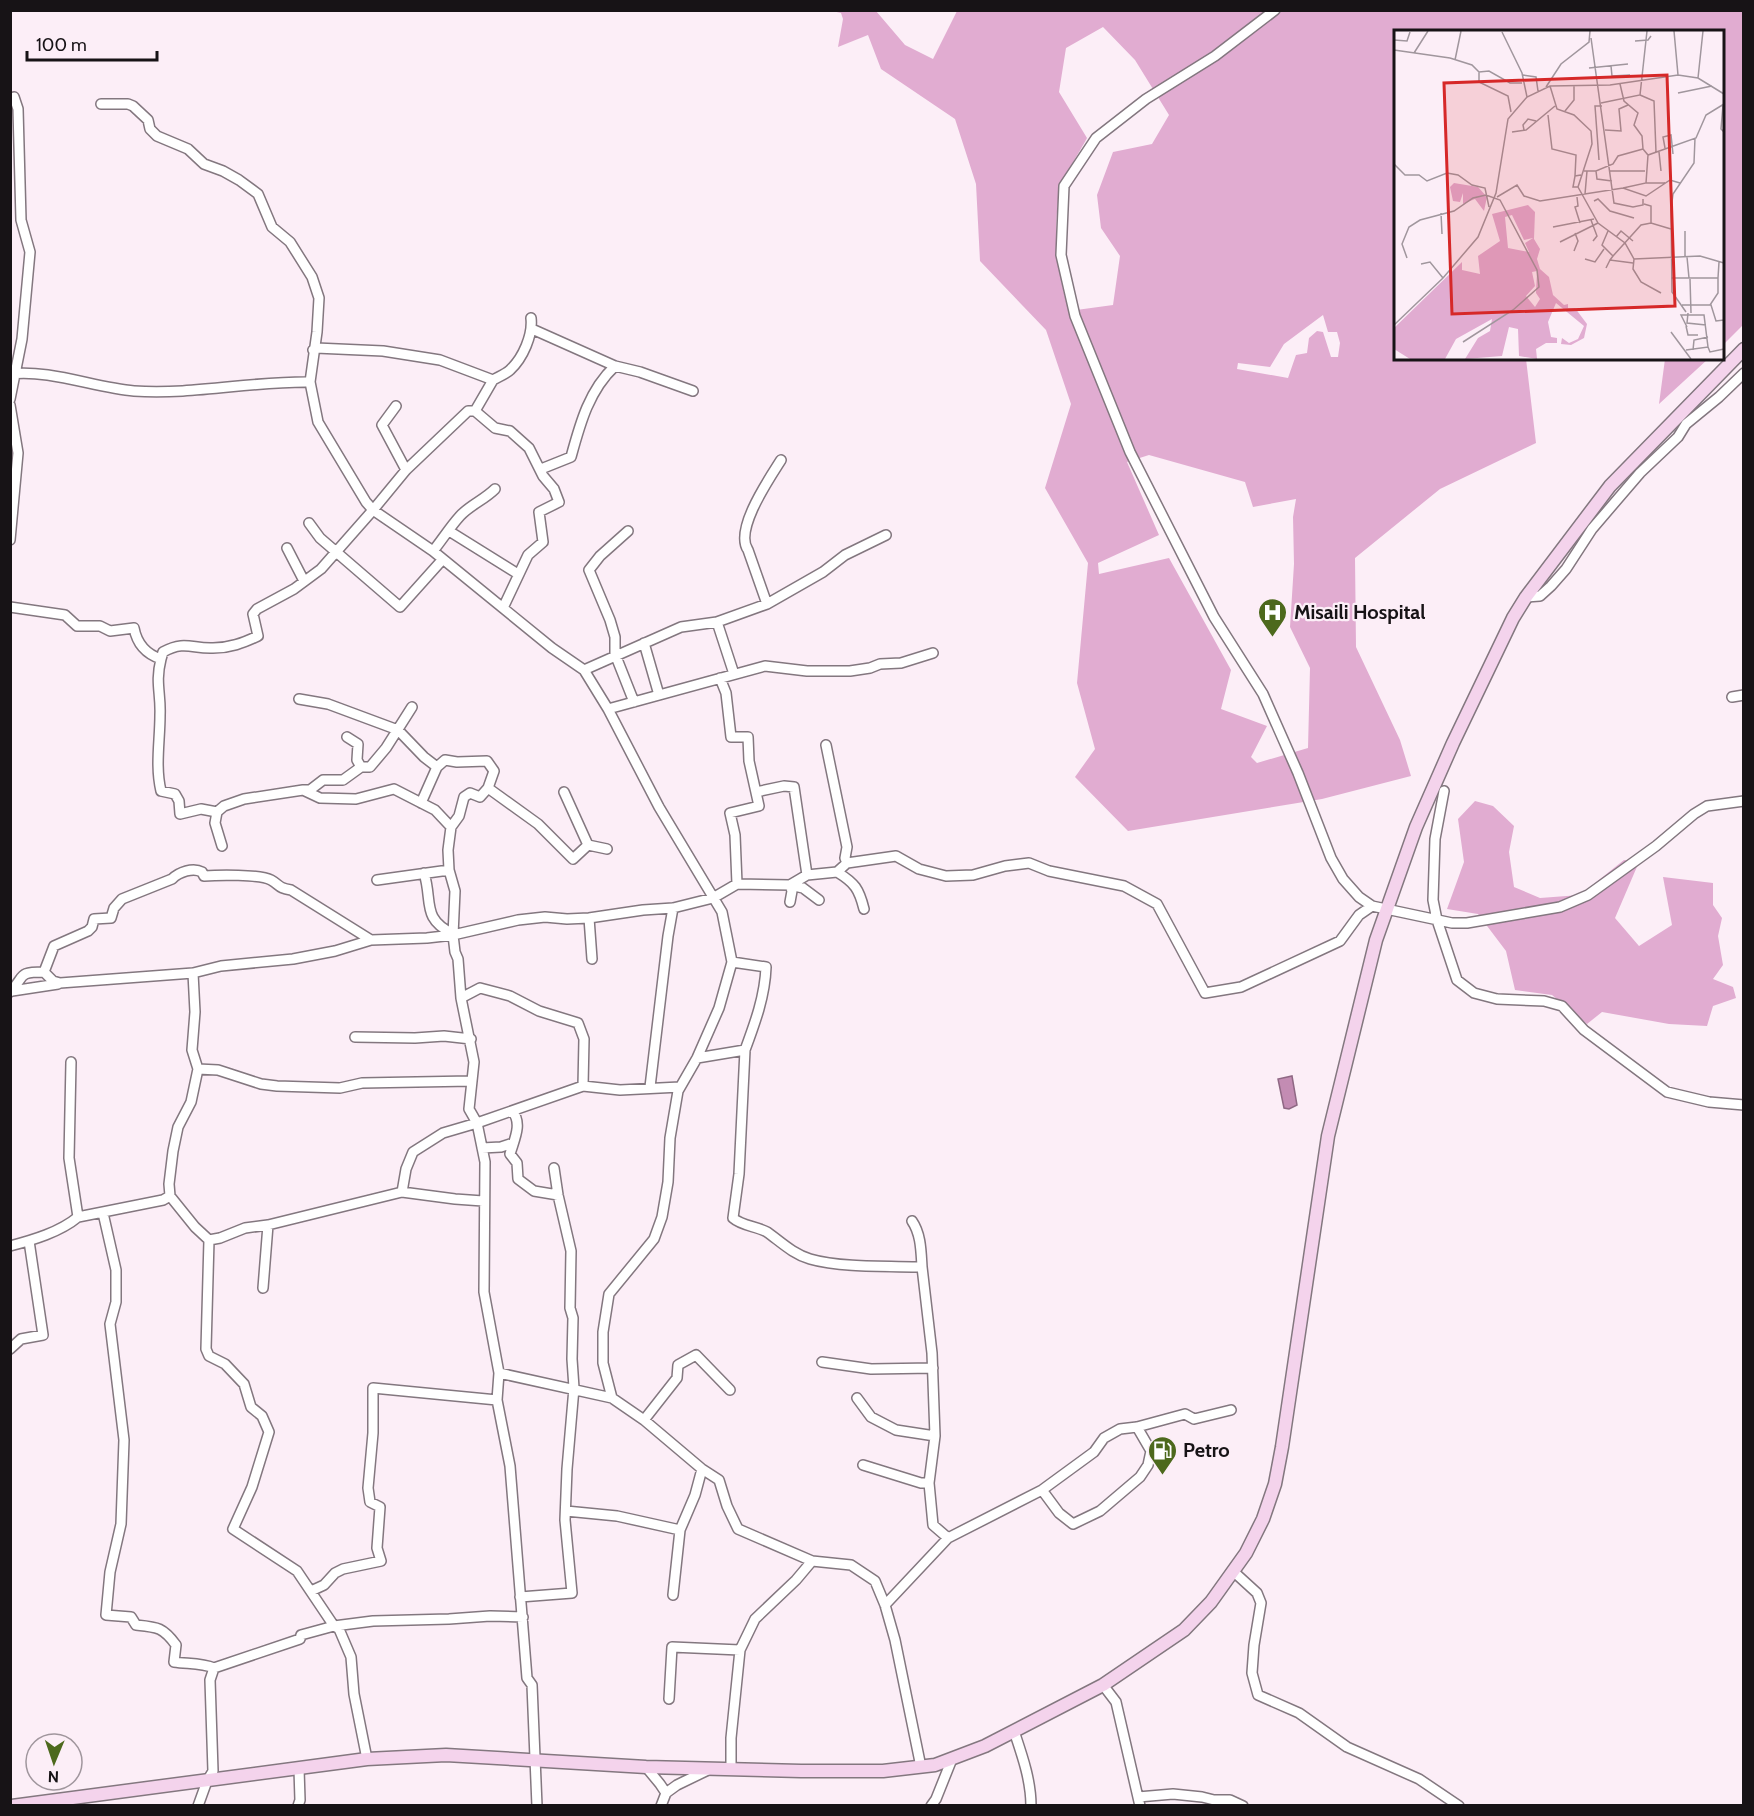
<svg xmlns="http://www.w3.org/2000/svg" width="1754" height="1816" viewBox="0 0 1754 1816" font-family="Cabin,sans-serif">
  <rect width="100%" height="100%" fill="#fceef7"/>
  <path fill="#e1acd1" fill-rule="evenodd" d="M832,11h44l29,34 28,14 24,-48h786v314l-20,20 -1,-313h-326v326l130,1 10,84 -96,46 -85,69 1,89 44,93 11,36 -89,23 -194,32 -53,-54 20,-28 -18,-66 11,-120 -43,-75 26,-84 -25,-74 -66,-69 -4,-77 -21,-65 -74,-50 -13,-34 -30,12 5,-28 -2,-6zM1103,27l32,33 34,55 -17,29 -39,8 -16,43 4,33 19,28 -7,49 -44,6c-11,-33 -17,-86 -9,-119 4,-17 19,-39 27,-54l-28,-46 7,-44zM1323,315l5,17h9l3,11 -2,14h-7l-8,-25 -6,-1 -8,7 -2,15 -11,2 -8,23 -51,-9 1,-6 32,4 14,-23zM1149,455l96,27 8,25 43,-8 -3,18 1,47 -4,63 20,41 -2,80 -51,15 -6,-6 16,-31 -46,-17 10,-39 -62,-112 -70,16 -1,-11 61,-28 -32,-73z
    M1665,359h43l-49,45z
    M1475,801l18,5 21,20 -5,26 5,35 26,11 40,-3 44,-35 15,2 -24,56 24,28 33,-21 -9,-48 50,6v22l9,13 -4,18 5,29 -10,14 20,8 3,11 -23,8 -6,20 -38,-2 -67,-12 -15,12 -35,-29 -37,-5 -9,-39 -28,-37 -31,-5 17,-47 -6,-43z"/>
  <path fill="#c38cb3" stroke="#8f6884" stroke-width="1.5" d="M1292,1076l5,29 -8,4 -5,-1 -6,-29z"/>
  <g fill="none" stroke-linecap="round" stroke-linejoin="round">
    <defs>
      <path id="minor" d="M1275,10l-60,46 -69,43 -50,39 -32,48 -3,69 14,61 55,136 84,165 49,77 35,79 33,85 12,21 16,18 13,9 80,17h15l93,-16 28,-12 68,-49 38,-32 13,-8 37,-5
        M10,98l4,-1 4,12 3,111 9,32 -8,87 -12,60
        M101,104h27l5,2 15,14 2,9 7,7 31,13 16,15 19,7 16,9 19,14 14,33 18,15 22,35 7,21 -2,34 -7,50
        M532,329l83,37
        M313,350l3,-2 67,3 57,9 53,20c5,-3 13,-6 17,-10 13,-12 23,-35 21,-52
        M10,374c39,-5 86,14 124,17 60,4 117,-10 176,-9l8,40 48,80 7,8 60,41 119,97 32,22 24,39 51,98 63,105 10,50 -13,46 -22,50 -19,33 -8,47 -2,44 -6,35 -8,22 -45,55 -6,38v31l9,35 32,22 58,49 17,11 8,26 11,23 74,32 39,4 24,16 10,24 10,35 26,127
        M493,380l-18,31 20,17 15,3 19,17 14,28 11,13 5,13 -20,10 4,30 -15,13 -25,53
        M10,405l8,48 -8,87
        M396,406l-14,19 24,45
        M541,469l30,-12c9,-33 18,-67 44,-91l25,6 53,19
        M309,523l11,15 80,69 43,-48
        M449,531l69,43
        M628,531l-28,25 -11,14 21,50 5,17v17l19,48
        M287,548l17,33
        M433,551c9,-11 17,-24 27,-35 10,-11 24,-16 35,-27
        M1526,597l14,-1 11,-10 15,-17 26,-40 48,-56 38,-36 8,-13 33,-27 25,-24
        M767,604l-19,-54c-14,-20 21,-71 33,-90
        M10,607l55,8 12,11h23l10,5 24,-3c3,16 12,26 27,31l2,-7c22,-12 29,-3 50,-4 17,0 30,-5 45,-12l-5,-22 4,-5 37,-20 27,-20 52,-59 33,-40 62,-59h7
        M717,622l17,52
        M644,643l15,52
        M161,659c-6,24 0,34 -1,56 0,26 -5,51 1,76l14,3 4,7 1,13 21,-5 16,3
        M584,670l97,-43 36,-5 50,-18 56,-32 22,-17 41,-20
        M720,678l6,15 5,44h17l1,24 10,45 -29,7 5,22 2,49
        M1732,697l12,-2
        M299,699l29,5 70,26 26,27 13,10 8,-7 12,2 30,-1 7,10 -6,17 50,36 35,35 15,-14 19,4
        M608,709l157,-43 42,5h43l20,-3 10,-4 21,-1 32,-10
        M826,745l21,102 -2,11 2,5
        M361,767h9l16,-19 26,-41
        M303,790h7l13,-10h20l18,-13 -4,-7 1,-16 -11,-7
        M1444,791l-9,48 -2,61 4,20 20,60 17,13 23,6 47,2 18,5 22,24 83,62 42,10 35,3
        M564,792l24,53
        M756,792l28,-6 10,1 13,88
        M421,803l16,-36
        M451,827l8,-11 5,-19 6,-4 10,4 8,-9
        M222,846l-7,-23 2,-11 7,-6 20,-7 59,-9 17,8 36,1 38,-10 41,21 16,17 -3,23 1,20 6,21 -2,44 2,17 3,7 3,39 13,64 -5,47 8,14 8,39 -1,130 15,81 -2,27 13,66 17,212 5,7 5,121
        M837,872c18,11 22,17 27,37
        M424,873c9,29 -3,45 29,61
        M377,880l72,-10
        M790,902l2,-11 -2,-6 13,3 16,12
        M589,918l3,41
        M44,972l9,9 7,2 133,-10
        M12,991l46,-7
        M10,992c16,-16 6,-20 34,-20l10,-26 34,-15 4,-4 2,-8 17,-1 3,-10 8,-9 50,-20c7,-7 21,-12 30,-7l2,4c13,-1 56,-2 67,4 9,5 7,8 20,10l80,50 56,-2 26,-3 65,-15 27,-3 22,2 22,-1 54,-8 30,-2 40,-10 24,-14 53,1 17,-10 30,-3 10,-9 49,-7 23,13 27,7 27,-1 32,-9 24,-3 20,8 75,15 33,18 48,89 36,-6 99,-46 19,-26 13,-9
        M461,998l19,-10 30,8 29,15 39,12 6,16 -1,47
        M355,1037l60,1 29,-2 27,3
        M745,1050l-6,124 -6,44c9,8 23,8 34,14 14,10 26,22 43,27 31,9 79,7 112,8l10,86 3,83 -6,47 4,42 15,13
        M697,1058l48,-8c10,-27 20,-54 21,-83l-34,-5
        M71,1062l-2,96 9,59
        M198,1069l20,1 43,14 16,2 63,2 22,-5 109,-2
        M650,1087l18,-151 5,-28
        M512,1111c11,12 2,29 -2,43l7,9 1,16 16,12 24,4
        M482,1148l19,-1 12,-4
        M402,1192l53,7 28,2
        M170,1196l-1,-12 4,-33 5,-24 13,-25 7,-33 -6,-19 3,-38 -2,-39 28,-7 72,-7 42,-8 36,-11
        M103,1213l13,57v32l-6,22 14,116 -3,84 -11,48 -4,43 25,2 5,8c21,2 27,2 40,20l-2,17c14,2 28,1 40,6
        M912,1221c9,13 9,30 10,46
        M209,1240l-3,109 3,7 16,8 19,20 7,23 11,9 7,16 -17,55 -19,42 64,42 37,55 5,3 12,28 3,37 13,65
        M10,1246c23,-6 50,-14 68,-29l85,-17 7,-4 25,31 14,13 11,-2 25,-10 23,-3 134,-33 4,-23 7,-17 30,-19 34,-10 106,-37 37,4 60,-3
        M263,1288l5,-63
        M10,1349l11,-10 22,-4 -14,-94
        M822,1362l49,7 62,-1
        M499,1373l113,25
        M857,1398l14,19 25,13 39,6
        M644,1420l33,-42 1,-13 18,-10 34,35
        M863,1465l58,18h8
        M1042,1490l17,23 14,11 27,-13 40,-34 8,-12 3,-14 -14,-24
        M566,1511l51,5 63,14
        M1234,1572l23,21 4,10 -7,42 -2,28 6,22 41,18 48,34 72,32 40,27
        M311,1591l13,-6 11,-12 8,-4 38,-8 -4,-13 3,-41 -10,-5 -2,-14 5,-55v-45l124,12
        M673,1595l7,-65 15,-35 7,-26
        M520,1597l52,-4 -7,-73 2,-51 7,-81 -2,-29 1,-41 -3,-10 1,-57 -13,-56 -4,-27
        M885,1605l63,-67 94,-48 52,-38 10,-14 16,-9 17,-2 48,-13 9,5 37,-9
        M1103,1685l13,17 24,104
        M669,1699l3,-52 68,3
        M1014,1731c8,24 17,49 17,75
        M646,1767l14,17 6,9 -5,13
        M731,1768v-30l9,-88 15,-31 41,-39 16,-19
        M666,1793l11,-8 31,-15
        M1138,1797l35,-3 29,3 12,3h16l13,6
        M198,1806l9,-25 6,-10 -3,-91 4,-12 86,-29 1,-4 33,-9 39,-5 76,-2 41,-3 33,1
        M298,1806l2,-6 -1,-31
        M931,1806l5,-7 16,-40"/>
      <path id="secondary" d="M12,1806l355,-47 79,-4 200,12 155,4h82l52,-6 50,-19 118,-61 81,-55 27,-28 35,-49 17,-34 12,-35 7,-37 46,-311 48,-196 40,-113 37,-84 60,-125 13,-21 84,-111 134,-137"/>
    </defs>
    <use href="#minor" stroke="#83777f" stroke-width="12"/>
    <use href="#secondary" stroke="#83777f" stroke-width="15"/>
    <use href="#minor" stroke="#fff" stroke-width="9"/>
    <use href="#secondary" stroke="#f4d3ec" stroke-width="12"/>
  </g>
  <defs>
    <symbol id="hospital-pin" viewBox="-11 -11 22 30"><path d="M0 17L-7.5 6A9.5 9.5 0 1 1 7.5 6Z" fill="#4d691d" stroke="#fceef7"/><path d="M-5-5h3v3.5h4V-5h3V5h-3V1.5h-4V5h-3Z" fill="#fff"/></symbol>
    <symbol id="fuel-pin" viewBox="-11 -11 22 30"><path d="M0 17L-7.5 6A9.5 9.5 0 1 1 7.5 6Z" fill="#4d691d" stroke="#fceef7"/><path d="M-5.5-6h7V0h2V4h1.3V-2.5L3-4.5l.8-.8L6-3V5H2.5V1h-1V6h-7ZM-4.2-4.7v3.2H.2V-4.7Z" fill="#fff"/></symbol>
  </defs>
  <g fill-rule="evenodd">
    <use href="#hospital-pin" x="1256" y="596" width="33" height="45"/>
    <use href="#fuel-pin" x="1146" y="1434" width="33" height="45"/>
  </g>
  <g text-anchor="middle" stroke-width="4.5" stroke-linejoin="round" paint-order="stroke">
    <g font-size="20" font-weight="bold" fill="#171316" stroke="#fceef7" text-anchor="start">
      <text x="1294" y="619">Misaili Hospital</text>
      <text x="1183" y="1457">Petro</text>
    </g>
  </g>
  <g transform="translate(1394 30)">
    <rect width="330" height="330" fill="#fceef7"/>
    <path d="M60,153l24,4 9,10 -3,14 -9,-12 -12,5v-11l-3,9 -7,-1 -3,-14zM134,175l7,7 -1,27 6,10 -3,10 3,10 9,8 4,18 11,10 4,-1v4h7l12,16 -3,14 -13,7 -10,-1 1,-6 7,5 9,-4 6,-13 -28,-23 -8,19 3,15 6,1v5h-11l-10,6 1,10 -18,-3 -1,-27 -9,-2 -7,29 -37,3 13,-21 12,-7 2,-12 -36,20 -11,20h-35l-16,-10v-21l68,-66v8l18,4 -2,-18 22,-15 -8,-27zM118,185l12,25 9,-2 -8,5 4,9 -21,-4 -3,-31zM143,241l-1,22 4,6 -5,8 -9,-11 9,-10 -3,-14z" fill="#e1acd1" fill-rule="evenodd"/>
    <path fill="none" stroke="#a0969d" stroke-width="1.5" d="M280,1l4,44M108,2l20,41 5,24M197,8l23,165 19,4 10,-2v-6M0,10l13,1 3,-9M241,11l13,-1 3,-4M0,20l56,8 22,7 7,7 10,-1 21,12h12M20,23l14,-22M61,30l6,-29M217,36l1,10 18,-1M195,38l39,-4M85,42v10l29,14 3,16M129,45l13,2 2,14M304,48l5,-47M226,54l4,17 14,12 -4,12 8,11 1,13M156,56l7,23 17,6 17,16 1,13 -14,43 20,36 27,20 9,16 66,-3 24,7M152,57l15,-23 28,-22 1,-11M284,63l34,-7M246,65l14,6 2,51M207,73l39,-8 7,-64M329,75l-2,24 3,3M171,81l9,-11v-15M154,85l4,34 24,6 -1,21M130,100l-1,-5 5,-6 8,2M211,100l16,1 -2,-22 9,-4M118,102l14,-2 29,-24M271,118l-2,-11 8,-2 2,19M249,119l5,6 48,-17 10,-23 18,-11M265,122l2,19M205,130l-4,-54h7M0,134l11,11h14l8,6 20,-8 11,2 14,10 13,3 4,19M190,141h12l17,-7 5,-8 25,-7M202,141l1,8 15,2M216,141h35M252,153h19M184,157h-5l2,-11 6,-1M229,158l23,-5 2,-28M191,164l2,-23M103,167l20,-12 7,11 16,5 83,-13 23,8 24,-16 10,3M183,167l1,9 -3,1 5,16M200,171l4,-2 12,12 24,7M250,174l7,2v17M47,183l1,21M197,190l6,16 -4,5M159,197l41,-8M214,201l-6,14 11,11 -3,4M291,201v26M222,207l5,-6 12,10M166,212l38,-19M180,221l4,-10 -3,-8M219,226l28,-31 10,-2 20,6M293,227l2,21M13,228l-5,-14 7,-17 11,-7 34,-9 19,-13 13,-3 14,5 37,70 2,17 -26,23 -50,32M191,229l10,3 9,-13M240,229l-1,10 8,13 20,11M27,234l9,-2 13,16M212,238l4,-8 23,3M277,248h47l1,-16M296,249l1,34M288,275h29l5,16 8,-1M316,275l8,-12v-15M292,282l-14,-20 -1,-82 2,-16 21,-31 1,-25M294,283l-1,10 19,2M0,295l49,-47 35,-41 18,-44 12,-74 19,-22 23,-11 60,-1 68,-10 20,3 26,16M292,296l2,9h10M293,297l-6,-12h23l4,32M277,302l20,27M292,320l22,-3 2,5 14,-3M299,320l1,-10 14,-3"/>
    <path fill="#d62828" fill-opacity="0.15" stroke="#d62828" stroke-width="3" d="M273,45l8,231 -223,8 -8,-231z"/>
    <rect width="330" height="330" fill="none" stroke="#171316" stroke-width="3"/>
  </g>
  <rect width="1754" height="1816" fill="none" stroke="#171316" stroke-width="24"/>
  <g transform="translate(54 1762) rotate(182)"><circle r="28" fill="#fceef7" stroke="#a0969d" stroke-width="1.5"/>
  <path d="M0-4.5L10 22L0 15L-10 22Z" fill="#4d691d"/>
  <text y="-9" font-size="16" font-weight="bold" text-anchor="middle" fill="#171316">N</text>
  </g>
  <path d="M27 51v9h130v-9" fill="none" stroke="#171316" stroke-width="3"/>
  <text x="36" y="51" font-size="18" fill="#171316" stroke="#fceef7" stroke-width="4.5" paint-order="stroke">100 m</text>
</svg>
